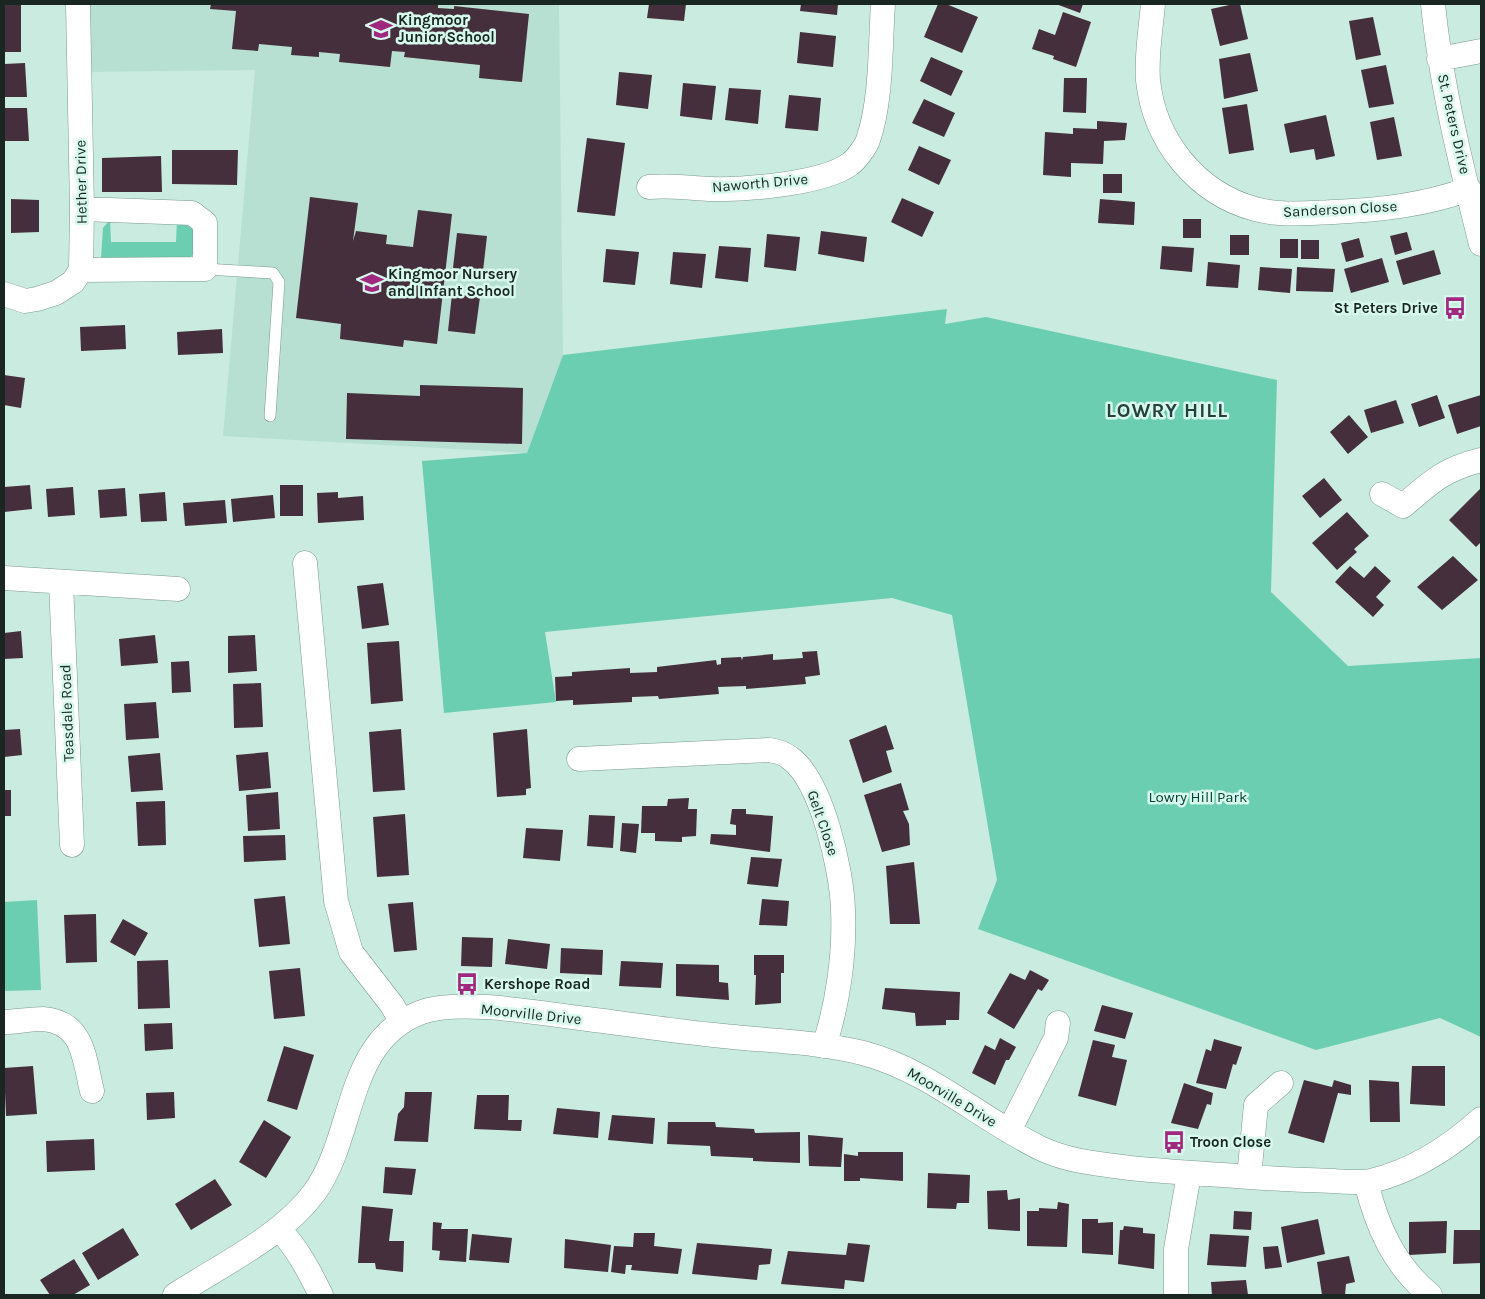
<svg xmlns="http://www.w3.org/2000/svg" width="1485" height="1299" viewBox="0 0 1485 1299" font-family="Karla,sans-serif">
  <rect width="100%" height="100%" fill="#caebdf"/>
  <path fill="#b7e0d2" d="M87,4h472l4,351 -36,98 -304,-17 32,-366 -168,2z"/>
  <path fill="#6bceb1" d="M110,220l1,22h65l1,-22 17,9 5,12 -7,15 -14,7 -77,-5 2,-30z
    M947,309l-2,15 41,-7 291,63 -6,212 77,74 133,-8v379l-41,-19 -124,32 -338,-121 19,-49 -45,-265 -60,-17 -347,34 11,70 -112,11 -22,-252 105,-8 36,-98z
    M37,900l4,90 -37,1v-89z"/>
  <path fill="#452f3c" d="M211,4h227v4l16,1v-3l75,8 -7,68 -43,-4 1,-13 -76,-8 1,-5 -13,-1 -2,16 -51,-5 1,-8 -21,-2v5l-28,-2 1,-8 -33,-3 -1,7 -26,-2 4,-38 -26,-2z
    M649,4h37l-2,17 -37,-3z
    M801,4h37l-1,11 -37,-4z
    M938,4h8l32,13 -16,36 -38,-16z
    M1056,4h27l-3,9z
    M1234,4h6l8,35 -28,7 -9,-37z
    M4,5h17v47h-17z
    M1063,12l28,10 -15,45 -23,-8 1,-3 -22,-7 7,-20 16,6z
    M1373,17l8,38 -25,5 -7,-39z
    M800,32l36,4 -3,31 -36,-4z
    M1250,53l8,38 -34,8 -5,-40z
    M931,57l32,14 -12,25 -31,-15z
    M25,63l2,34h-23v-33z
    M1386,65l8,39 -25,4 -8,-38z
    M619,72l33,3 -4,34 -32,-4z
    M1064,78h23l-1,35 -23,-1z
    M683,83l33,3 -4,34 -32,-4z
    M729,88l32,2 -3,34 -33,-4z
    M789,95l32,3 -3,33 -33,-3z
    M924,99l31,14 -11,24 -32,-14z
    M1247,104l7,46 -25,4 -7,-46z
    M4,108h23l2,33h-25z
    M1326,115l9,41 -19,4 -2,-11 -24,4 -6,-29z
    M1394,117l8,39 -25,4 -7,-38z
    M1097,121l30,2 -2,17 -21,1 -1,23 -32,-1v14l-28,-2 2,-43 28,2v-6l24,1z
    M587,138l38,5 -10,73 -38,-4z
    M919,146l32,14 -12,25 -31,-15z
    M172,150h66l-1,35 -65,-1z
    M161,156l1,36h-60v-34z
    M1103,174h19v19h-19z
    M310,197l48,6 -5,38 3,-10 31,4 -1,9 27,3 5,-37 34,4 -15,130 -33,-4 -1,7 -63,-8 1,-15 -45,-6z
    M902,198l32,14 -12,25 -31,-15z
    M11,199l28,1v32l-28,1z
    M1100,199l35,3 -1,23 -36,-2z
    M1183,219h18v19h-18z
    M821,231l46,6 -3,25 -46,-8z
    M1407,232l5,18 -17,5 -5,-19z
    M457,233l30,3 -4,35 -30,-3z
    M767,234l33,3 -4,34 -32,-4z
    M1230,235h19v20h-19z
    M1359,238l5,19 -18,5 -5,-19z
    M1280,239h18v19h-18z
    M1301,240h18v19h-18z
    M719,246l32,2 -3,34 -33,-4z
    M1162,246l32,2 -2,24 -32,-3z
    M606,249l33,3 -4,33 -32,-3z
    M1434,250l7,24 -38,11 -7,-24z
    M673,252l33,2 -4,34 -32,-4z
    M1382,258l7,24 -38,11 -7,-24z
    M1208,262l32,3 -2,23 -32,-2z
    M1260,267l32,2 -2,24 -32,-3z
    M1297,267l38,2 -2,23 -37,-1z
    M452,294l28,3 -5,37 -27,-3z
    M125,325l1,24 -45,2 -1,-24z
    M222,329l1,24 -45,2 -1,-23z
    M4,375l21,3 -4,30 -17,-3z
    M420,385l103,3 -1,56 -176,-5 1,-46 73,3z
    M1437,395l8,23 -26,9 -8,-23z
    M1481,395v31l-24,8 -9,-29z
    M1396,400l8,23 -33,10 -7,-23z
    M1349,415l19,22 -20,17 -18,-22z
    M1324,478l18,22 -22,18 -18,-22z
    M30,485l2,24 -28,3v-25z
    M280,485h23v31h-23z
    M73,487l2,28 -27,2 -2,-28z
    M125,488l2,28 -27,2 -2,-28z
    M1481,488v54l-5,5 -27,-27z
    M165,492l2,29 -26,1 -2,-28z
    M338,492v6l25,-2 1,24 -46,3 -1,-30z
    M273,495l2,23 -42,4 -2,-23z
    M225,500l2,23 -42,3 -2,-23z
    M1347,512l22,24 -15,13 3,3 -20,18 -25,-27z
    M1453,556l25,24 -36,30 -25,-23z
    M1350,566l14,12 11,-12 16,15 -15,16 8,8 -11,12 -38,-35z
    M383,583l6,42 -27,4 -5,-43z
    M21,631l2,27 -19,1v-26z
    M155,635l3,28 -37,3 -2,-27z
    M255,635l2,36 -29,2v-37z
    M399,641l4,60 -32,3 -4,-61z
    M817,651l3,24 -15,2 1,7 -60,5v-3l-28,1 1,7 -60,5 -1,-3 -26,1v5l-59,3v-5l-17,1 -1,-24 17,-1v-4l58,-4v5l27,-1v-5l59,-7 1,5 4,-1v-6l20,-1 1,3 1,-3 30,-3v6l30,-2 -1,-6z
    M189,661l2,31 -19,1 -1,-31z
    M261,683l2,44 -29,1 -1,-44z
    M156,702l3,36 -33,2 -2,-36z
    M886,725l8,24 -8,2 6,21 -29,11 -14,-43z
    M20,729l2,26 -18,2v-27z
    M401,729l4,61 -32,2 -4,-60z
    M527,729l4,59 -5,1v6l-29,2 -4,-64z
    M268,752l3,36 -32,3 -3,-36z
    M160,753l3,37 -32,2 -3,-36z
    M901,783l8,27 -6,1 6,13 1,21 -28,7 -18,-57z
    M4,790h7v26h-7z
    M278,792l2,37 -32,2 -2,-36z
    M689,798l-1,11h9l-1,27 -14,1v5l-27,-1v-8h-14l1,-27h25l1,-7z
    M165,801l1,44 -28,1 -2,-44z
    M732,809h14v5l27,2 -3,36 -60,-8 1,-10 25,1v-10l-6,-1z
    M405,814l4,61 -32,2 -4,-60z
    M589,815l26,1 -2,32 -26,-2z
    M622,823l17,1 -3,29 -16,-2z
    M526,828l37,2 -3,31 -37,-3z
    M285,835l1,25 -42,2 -1,-26z
    M751,857l31,2 -4,28 -31,-3z
    M914,862l6,62h-30l-4,-58z
    M285,896l5,48 -31,3 -5,-48z
    M762,899l27,2 -2,25 -28,-1z
    M413,902l4,48 -23,2 -6,-48z
    M96,914l1,48 -31,1 -2,-48z
    M123,919l25,14 -13,23 -25,-14z
    M462,937l31,1 -1,29 -31,-1z
    M508,939l42,5 -3,25 -42,-5z
    M561,948l42,2 -1,25 -42,-2z
    M754,955h30v18h-3v30l-26,2 1,-30h-2z
    M168,960l2,48 -32,1 -1,-48z
    M621,961l42,2 -2,25 -42,-2z
    M676,964l43,1v17l9,1 1,17 -53,-4z
    M300,968l5,48 -31,3 -5,-48z
    M1030,970l19,10 -7,11 -4,-2 -24,40 -27,-16 23,-40 15,7z
    M885,988l75,4 -1,28h-13v5l-30,1 -1,-13 -33,-4z
    M1102,1005l31,8 -8,26 -31,-8z
    M172,1023l1,26 -28,2 -1,-27z
    M1000,1038l16,9 -7,13h-3l-11,25 -23,-12 13,-28 10,5z
    M1214,1039l28,8 -6,18 -3,-1 -7,25 -30,-6 10,-34 5,2z
    M1093,1040l22,5 -3,12 15,3 -11,46 -38,-10z
    M284,1046l30,9 -17,55 -30,-9z
    M33,1066l4,48 -31,2 -2,-48z
    M1412,1066h33v40l-35,-2z
    M1304,1080l28,7 2,-7 17,5v10l-13,-2 -14,50 -36,-10z
    M1369,1080l30,2 1,40h-30z
    M1184,1083l29,10 -2,12 -4,-1 -9,25 -27,-6z
    M174,1092l1,26 -28,2 -1,-27z
    M405,1092h27l-4,50 -34,-1 4,-27 6,-7z
    M477,1095h32l-1,25h14l-1,11 -47,-2z
    M557,1108l43,4 -2,26 -45,-4z
    M612,1115l43,3 -2,26 -45,-4z
    M264,1120l27,17 -25,41 -27,-16z
    M668,1122h47l1,5 38,2 1,4 45,-1v31l-47,-2v-3l-42,-2 -1,-10 -43,-2z
    M808,1135l35,3 -2,29 -32,-1z
    M94,1139l1,31 -48,2 -1,-31z
    M858,1152h45v29l-43,-3v3h-16v-27l14,2z
    M385,1167l31,2 -4,26 -29,-2z
    M928,1173l42,2 -1,28h-12l-1,6 -29,-1z
    M215,1179l17,26 -41,25 -16,-26z
    M1007,1190l1,10 12,-2v33l-32,-2 -1,-38z
    M1058,1202l11,2 -2,43 -40,-1v-35h12v-3l18,1z
    M362,1206l31,3 -4,32h15l-1,31 -27,-3 -1,-6h-17z
    M1234,1211l18,1 -1,18 -18,-1z
    M1082,1219h16v4l15,-1v33l-31,-2z
    M1318,1219l7,35 -38,9 -6,-36z
    M1447,1221l-1,32 -37,2v-33z
    M433,1222l9,1 -1,6h27l-2,33 -27,-2 1,-9 -8,-1z
    M1124,1226l19,2v5l12,1 -1,35 -36,-5 2,-34h3z
    M123,1228l16,27 -41,25 -16,-27z
    M1454,1230h27v33l-28,1z
    M634,1233h21l-1,13 28,3 -4,25 -47,-4 1,-5h-6l-1,9 -14,-2 3,-26 19,1z
    M472,1234l40,4 -3,25 -40,-3z
    M1210,1234l39,2 -3,31 -39,-2z
    M565,1239l46,6 -3,27 -44,-4z
    M697,1243l75,6 -2,15 -11,1 -2,15 -65,-6z
    M848,1243l22,2 -6,37 -19,-2 -1,9 -63,-5 7,-33 58,4z
    M1278,1246l4,21 -17,2 -2,-22z
    M1349,1256l6,26 -9,2 -1,11h-23l-5,-33z
    M74,1259l16,26 -17,10h-23l-10,-15z
    M1246,1280l2,15h-36l-1,-13z"/>
  <g fill="none" stroke-linecap="round" stroke-linejoin="round">
    <defs>
      <path id="service" d="M205,269l68,4 6,9 -9,134"/>
      <path id="minor" d="M1153,4c-2,24 -7,51 -5,76 6,60 48,113 107,129 25,7 53,4 79,3 46,-2 91,-7 135,-23
        M1433,4c8,81 28,161 48,240
        M1439,59l42,-8
        M649,187c20,-2 40,1 60,2 35,1 114,-5 141,-25 6,-4 16,-18 18,-24 14,-41 12,-94 15,-136
        M81,270l124,-1v-46l-13,-10 -110,-4
        M4,294l21,7 12,-2 19,-6 17,-11 8,-12 1,-61 -4,-205
        M1382,494l21,12c28,-24 41,-37 78,-46
        M305,563l31,338 15,51 41,53 9,16
        M4,578l174,11
        M61,582l11,263
        M579,759l190,-9c7,1 15,3 21,8 32,23 52,113 53,152 2,44 -5,94 -19,136
        M4,1022c12,0 26,-3 39,-3 41,3 41,40 49,72
        M1009,1131l47,-93 2,-15
        M1249,1177l7,-72 25,-22
        M1366,1182c11,45 28,83 64,113
        M279,1229c19,20 30,42 42,66
        M175,1295c46,-30 106,-58 139,-102 42,-57 30,-153 108,-181 38,-14 122,2 165,7 42,5 84,12 127,16 50,6 101,6 149,18 68,18 118,67 179,96 29,13 57,15 88,19 40,4 80,6 120,9 28,2 55,3 83,4 12,1 26,2 38,0 42,-10 78,-33 110,-62
        M1176,1295v-46l13,-75"/>
    </defs>
    <use href="#service" stroke="#7a998e" stroke-width="12"/>
    <use href="#minor" stroke="#7a998e" stroke-width="25"/>
    <use href="#service" stroke="#fff" stroke-width="11"/>
    <use href="#minor" stroke="#fff" stroke-width="24"/>
  </g>
  <defs>
    <symbol id="school-bare" viewBox="-9 -9 18 18"><path d="M0-5L7-2L0 1L-7-2ZM-4 1L0 2.5L4 1V4Q0 6-4 4Z" fill="#a1287f" stroke="#d7f8ec" stroke-width="2.5" paint-order="stroke"/></symbol>
    <symbol id="bus-bare" viewBox="-9 -9 18 18"><path d="M-5-6H5V4H4V6H2V4H-2V6H-4V4H-5ZM-3.5-4V0h7V-4ZM-3.5 1.2v1.5H-2V1.2ZM2 1.2v1.5H3.5V1.2Z" fill="#a1287f" stroke="#d7f8ec" stroke-width="2.5" paint-order="stroke"/></symbol>
  </defs>
  <g fill-rule="evenodd">
    <use href="#school-bare" x="365" y="13" width="32" height="32"/>
    <use href="#school-bare" x="356" y="267" width="32" height="32"/>
    <use href="#bus-bare" x="1439" y="292" width="32" height="32"/>
    <use href="#bus-bare" x="451" y="968" width="32" height="32"/>
    <use href="#bus-bare" x="1158" y="1126" width="32" height="32"/>
  </g>
  <g text-anchor="middle" stroke-width="5" stroke-linejoin="round" paint-order="stroke">
    <g font-size="15" font-weight="bold" fill="#1a2622" stroke="#d7f8ec" text-anchor="start">
      <text x="398" y="25">Kingmoor<tspan x="398" dy="17">Junior School</tspan></text>
      <text x="388" y="279">Kingmoor Nursery<tspan x="388" dy="17">and Infant School</tspan></text>
      <text x="1438" y="313" text-anchor="end">St Peters Drive</text>
      <text x="484" y="989">Kershope Road</text>
      <text x="1190" y="1147">Troon Close</text>
    </g>
    <g font-size="15" fill="#1a2622" stroke="#d7f8ec">
      <text transform="translate(1454 124) rotate(77)" y="5">St. Peters Drive</text>
      <text transform="translate(81 182) rotate(-91)" y="5">Hether Drive</text>
      <text transform="translate(760 183) rotate(-5)" y="5">Naworth Drive</text>
      <text transform="translate(1340 209) rotate(-3)" y="5">Sanderson Close</text>
      <text transform="translate(67 713) rotate(-92)" y="5">Teasdale Road</text>
      <text transform="translate(823 823) rotate(71)" y="5">Gelt Close</text>
      <text transform="translate(531 1014) rotate(6)" y="5">Moorville Drive</text>
      <text transform="translate(952 1097) rotate(31)" y="5">Moorville Drive</text>
    </g>
    <g font-size="15" fill="#074335" stroke="#d7f8ec">
      <text x="1198" y="802">Lowry Hill Park</text>
    </g>
    <g font-size="20" font-weight="bold" letter-spacing="1" fill="#244038" stroke="#d7f8ec">
      <text x="1167" y="417">LOWRY HILL</text>
    </g>
  </g>
  <rect width="1485" height="1299" fill="none" stroke="#1a2622" stroke-width="10"/>
</svg>
